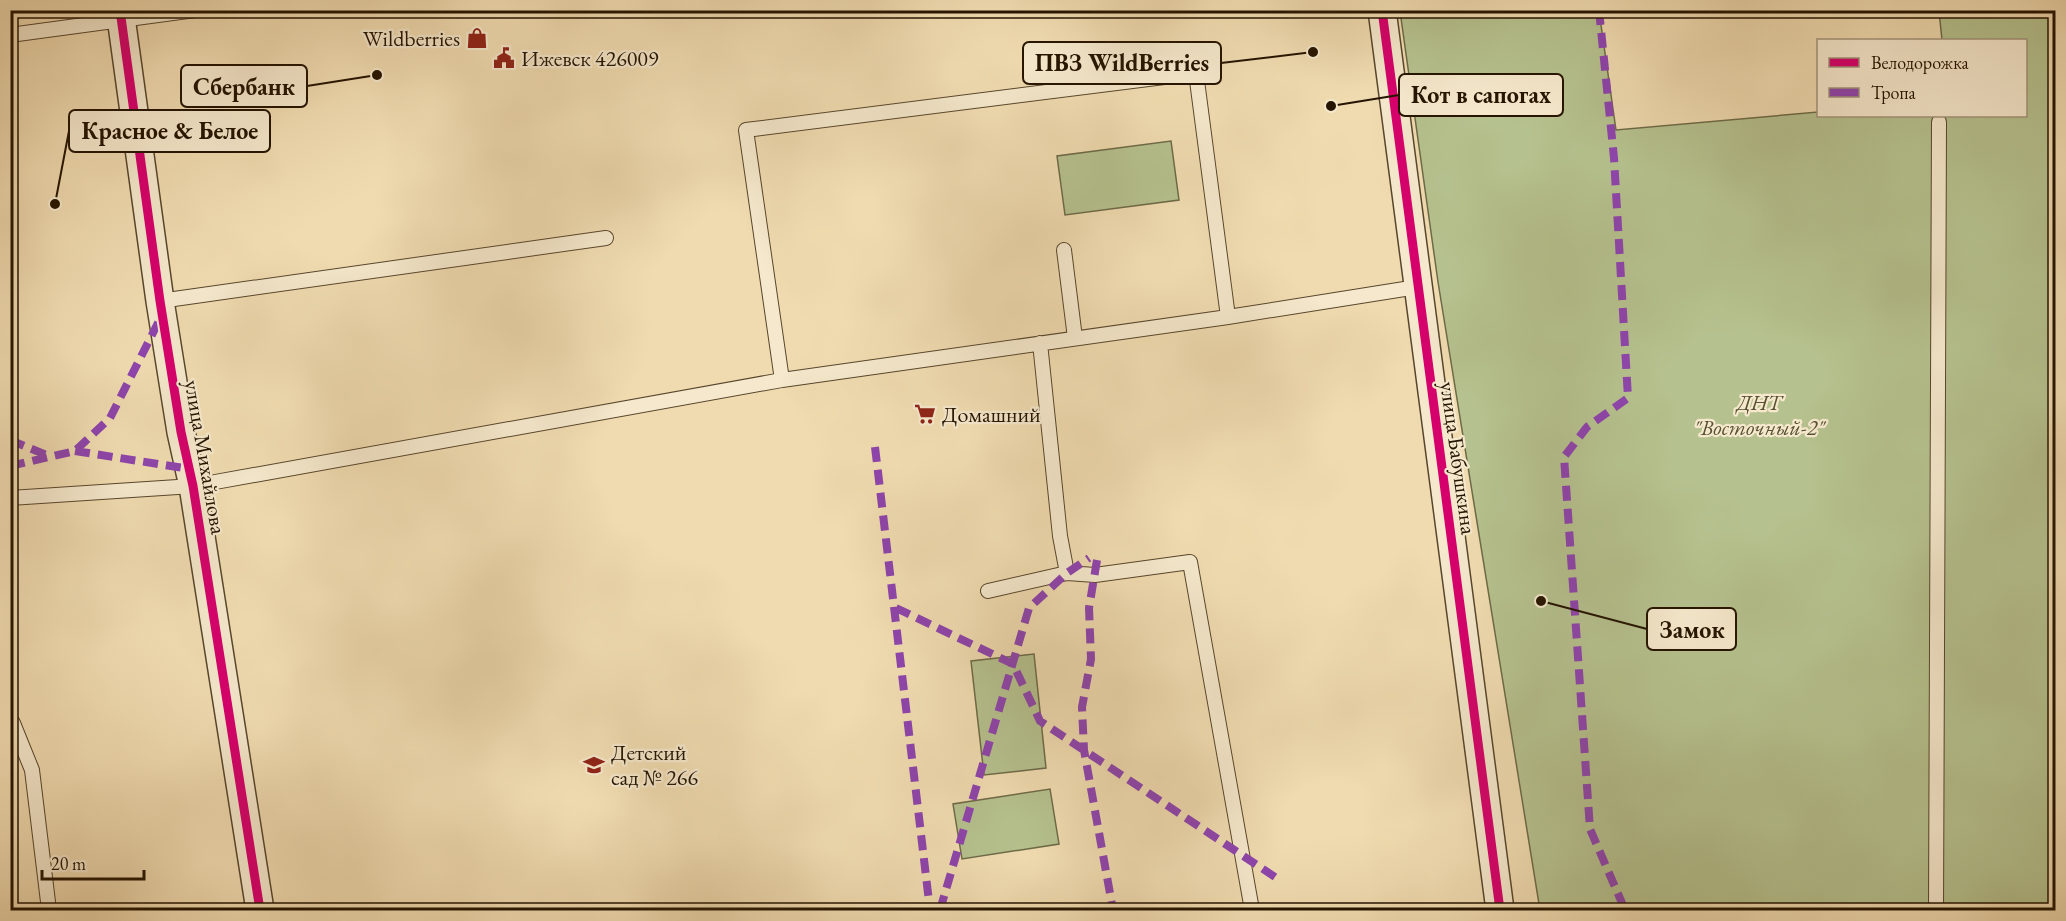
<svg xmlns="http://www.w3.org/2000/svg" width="2066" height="921" viewBox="0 0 2066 921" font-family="'EB Garamond',serif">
  <rect width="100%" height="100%" fill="#f0dbb0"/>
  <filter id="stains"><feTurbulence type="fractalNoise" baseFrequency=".00333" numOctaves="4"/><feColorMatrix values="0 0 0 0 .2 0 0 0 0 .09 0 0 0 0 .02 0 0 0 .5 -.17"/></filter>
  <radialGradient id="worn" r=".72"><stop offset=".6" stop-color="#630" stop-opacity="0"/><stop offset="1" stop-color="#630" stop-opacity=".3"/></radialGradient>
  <path fill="#b5c18e" stroke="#6d6a47" stroke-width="1.5" d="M1400,11h199l17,119 202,-18v4h208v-76h-84l-3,-29h116v899h-515l-102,-628z
    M1171,141l8,59 -114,15 -8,-59z
    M1034,654l12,114 -62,7 -13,-114z
    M1050,789l9,55 -97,15 -9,-55z"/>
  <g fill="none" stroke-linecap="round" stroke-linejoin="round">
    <defs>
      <path id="service" d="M10,35l185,-25
        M1064,250l11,88
        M160,301l446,-63
        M1040,343l20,193 7,37 28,2 95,-13 62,348
        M782,380l-36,-250 450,-57 32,244
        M10,498l183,-12 589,-106 446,-63 189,-30
        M988,591l79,-18
        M10,723h3l19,47 17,140
        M1936,910l3,-788"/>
      <path id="minor" d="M120,10l40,291 21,131 12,54 67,424
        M1382,10l118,900"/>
    </defs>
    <use href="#service" stroke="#58462c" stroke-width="16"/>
    <use href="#minor" stroke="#58462c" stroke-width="30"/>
    <use href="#service" stroke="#f5e8cc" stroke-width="14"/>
    <use href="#minor" stroke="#f5e8cc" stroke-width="27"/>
    <path stroke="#8e44ad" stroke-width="8" stroke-dasharray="15 8" stroke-linecap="butt" d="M1599,10l15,148 14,240 -41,29 -23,30 26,372 35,81
      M188,12l1,-2
      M10,440l41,17
      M875,447l55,463
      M75,451l115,18
      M10,466l65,-15 35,-33 51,-101
      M1097,560l-8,48 2,51 -9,48 2,43 29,160
      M896,608l117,56 27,57 235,156
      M940,910l89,-302 38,-35 22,-15"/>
    <defs>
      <path id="cycleway" d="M120,10l40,291 21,131 12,54 67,424
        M1382,10l118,900"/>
    </defs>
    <use href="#cycleway" stroke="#f5e8cc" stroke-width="13"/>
    <use href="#cycleway" stroke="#d6006c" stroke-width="9"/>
  </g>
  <defs>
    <symbol id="shop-bare" viewBox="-9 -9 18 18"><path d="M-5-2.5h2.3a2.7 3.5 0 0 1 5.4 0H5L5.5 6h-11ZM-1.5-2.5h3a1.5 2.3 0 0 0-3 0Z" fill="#8f2418" stroke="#f5e8cc" stroke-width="2.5" paint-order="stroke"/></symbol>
    <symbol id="civic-bare" viewBox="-9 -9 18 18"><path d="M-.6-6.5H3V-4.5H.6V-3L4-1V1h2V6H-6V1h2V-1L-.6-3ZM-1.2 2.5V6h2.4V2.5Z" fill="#8f2418" stroke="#f5e8cc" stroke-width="2.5" paint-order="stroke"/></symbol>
    <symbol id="supermarket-bare" viewBox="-9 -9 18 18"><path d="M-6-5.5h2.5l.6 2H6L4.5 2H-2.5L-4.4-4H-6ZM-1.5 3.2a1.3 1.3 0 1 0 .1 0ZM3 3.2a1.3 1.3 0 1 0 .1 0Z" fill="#8f2418" stroke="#f5e8cc" stroke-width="2.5" paint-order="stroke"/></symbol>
    <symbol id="school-bare" viewBox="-9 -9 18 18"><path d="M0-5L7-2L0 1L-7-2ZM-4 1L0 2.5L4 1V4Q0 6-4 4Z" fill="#8f2418" stroke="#f5e8cc" stroke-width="2.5" paint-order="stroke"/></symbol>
  </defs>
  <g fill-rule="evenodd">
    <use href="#shop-bare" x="462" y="23" width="30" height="30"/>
    <use href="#civic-bare" x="489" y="43" width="30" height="30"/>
    <use href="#supermarket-bare" x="910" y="399" width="30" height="30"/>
    <use href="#school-bare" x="579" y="750" width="30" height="30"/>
  </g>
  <g text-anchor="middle" stroke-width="4.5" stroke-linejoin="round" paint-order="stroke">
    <g font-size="22" fill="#251400" stroke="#f5e8cc" text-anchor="start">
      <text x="460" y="46" text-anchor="end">Wildberries</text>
      <text x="521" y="66">Ижевск 426009</text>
      <text x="942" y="422">Домашний</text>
      <text x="611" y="760">Детский<tspan x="611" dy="25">сад № 266</tspan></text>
    </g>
    <g font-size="22" font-style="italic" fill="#575132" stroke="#f5e8cc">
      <text x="1759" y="410">ДНТ<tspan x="1759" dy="25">"Восточный-2"</tspan></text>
    </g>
    <g font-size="22" fill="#251400" stroke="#f5e8cc">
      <text transform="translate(206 457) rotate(80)" y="8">улица Михайлова</text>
      <text transform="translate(1459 458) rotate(82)" y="8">улица Бабушкина</text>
    </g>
  </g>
  <path fill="none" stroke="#251400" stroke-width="2" d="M1313 52L1221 63M377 75L307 86M1331 106L1399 95M55 204L69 131M1541 601L1647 629"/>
  <g fill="#251400" stroke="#f5e8cc" stroke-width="2">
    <circle cx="1313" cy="52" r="6"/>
    <circle cx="377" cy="75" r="6"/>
    <circle cx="1331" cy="106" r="6"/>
    <circle cx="55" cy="204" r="6"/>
    <circle cx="1541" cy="601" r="6"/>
  </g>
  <g fill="#f5e8cc" stroke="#251400" stroke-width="2">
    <rect x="1023" y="42" width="198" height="42" rx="6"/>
    <rect x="181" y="65" width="126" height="42" rx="6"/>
    <rect x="1399" y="74" width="164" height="42" rx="6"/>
    <rect x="69" y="110" width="201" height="42" rx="6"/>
    <rect x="1647" y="608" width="89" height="42" rx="6"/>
  </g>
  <g font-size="24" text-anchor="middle" font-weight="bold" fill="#251400">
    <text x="1122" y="71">ПВЗ WildBerries</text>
    <text x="244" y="95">Сбербанк</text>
    <text x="1481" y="103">Кот в сапогах</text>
    <text x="170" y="139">Красное &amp; Белое</text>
    <text x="1692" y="638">Замок</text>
  </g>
  <rect width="2066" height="921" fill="none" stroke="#f0dbb0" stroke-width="36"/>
  <rect x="12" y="12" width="2042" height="897" fill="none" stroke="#251400" stroke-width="3"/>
  <rect x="18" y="18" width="2030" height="885" fill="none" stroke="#251400" stroke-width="1.5"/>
  <rect x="1817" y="39" width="210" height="78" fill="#f5e8cc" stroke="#a2937a" stroke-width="1.5"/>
  <rect x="1829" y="58" width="30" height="9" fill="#d6006c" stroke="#a2937a" stroke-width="1.5"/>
  <text x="1871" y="69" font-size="18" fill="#251400">Велодорожка</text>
  <rect x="1829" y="88" width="30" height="9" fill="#8e44ad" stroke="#a2937a" stroke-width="1.5"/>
  <text x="1871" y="99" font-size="18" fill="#251400">Тропа</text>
  <path d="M42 870v9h102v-9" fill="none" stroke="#251400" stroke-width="3"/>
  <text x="51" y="870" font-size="18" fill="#251400" stroke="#f5e8cc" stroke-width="4.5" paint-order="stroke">20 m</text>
  <rect width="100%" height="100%" filter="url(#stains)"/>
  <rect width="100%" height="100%" fill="url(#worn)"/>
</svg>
